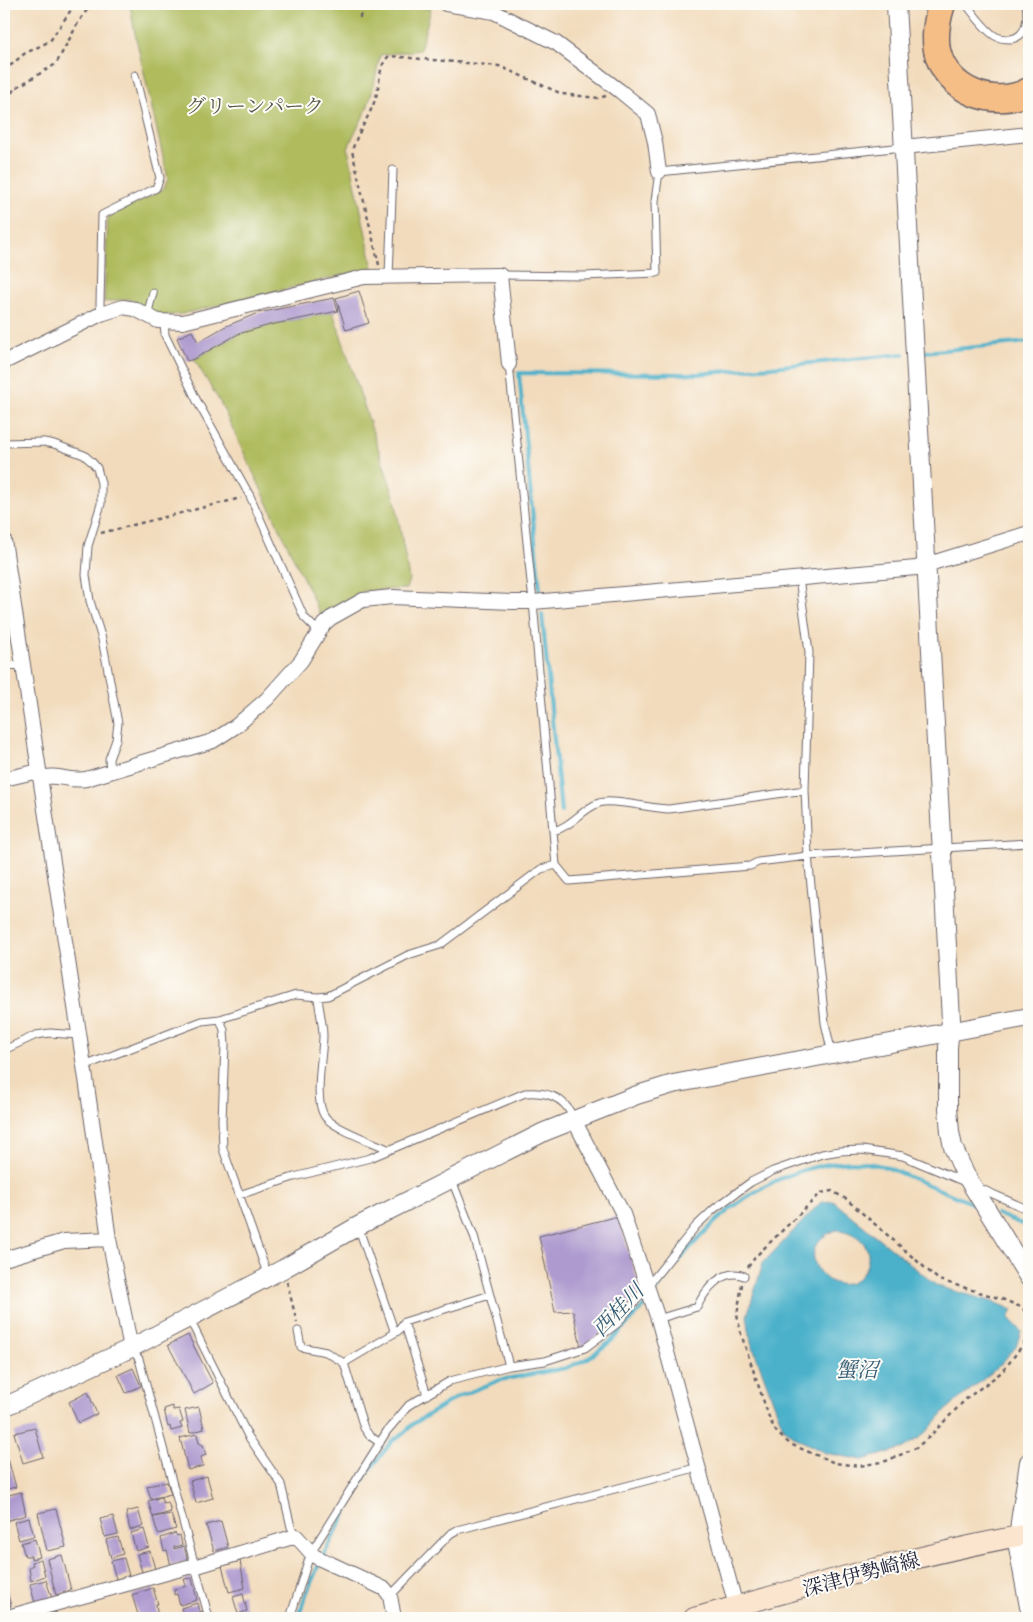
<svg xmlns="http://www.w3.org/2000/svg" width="1033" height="1622" viewBox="0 0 1033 1622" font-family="Alegreya,'Noto Serif JP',serif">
  <rect width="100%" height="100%" fill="#fdfcf7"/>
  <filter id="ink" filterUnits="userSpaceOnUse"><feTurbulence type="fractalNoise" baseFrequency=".02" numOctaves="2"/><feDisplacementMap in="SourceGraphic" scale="10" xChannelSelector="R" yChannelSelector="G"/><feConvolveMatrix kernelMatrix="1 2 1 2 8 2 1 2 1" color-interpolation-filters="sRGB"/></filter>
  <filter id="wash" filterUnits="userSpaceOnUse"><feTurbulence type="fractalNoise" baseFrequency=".0096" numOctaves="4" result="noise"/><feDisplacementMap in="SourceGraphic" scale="20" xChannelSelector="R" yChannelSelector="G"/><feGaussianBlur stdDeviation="1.12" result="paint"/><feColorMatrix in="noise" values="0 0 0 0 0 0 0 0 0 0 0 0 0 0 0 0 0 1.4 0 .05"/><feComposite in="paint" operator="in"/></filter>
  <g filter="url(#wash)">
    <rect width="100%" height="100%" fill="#f2dbbc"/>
    <path fill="#afbb5d" stroke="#686e4c" d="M130,4h275v1l26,4 -11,41 -40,5c-4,19 -7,39 -15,58 -6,12 -13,23 -17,36l25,119 -191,46 -21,2 -32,-17 -25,3 4,-85 55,-27 5,-11 -34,-150z
      M333,312l62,187 14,80 -3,10 -42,2 -44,23 -100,-212 -26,-43 44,-25 32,-9z"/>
    <path fill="#4bb1ca" stroke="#366a82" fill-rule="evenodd" d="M833,1201l104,85 60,17 16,7 -4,8 12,13 -5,16 -19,21 -51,42 -21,24 -21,14 -41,12 -38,-7 -29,-15 -13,-11 -32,-85 -4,-26 16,-53 58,-61zM836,1230c19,0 39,16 30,37 -22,48 -86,-16 -30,-37z"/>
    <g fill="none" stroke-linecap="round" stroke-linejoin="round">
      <path stroke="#4bb1ca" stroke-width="4" d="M924,352l105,-10
        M540,591l-21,-218 179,1 206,-20
        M542,614l19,198
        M997,1214l32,13
        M653,1294c20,-28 52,-66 80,-87 42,-32 101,-55 153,-40l90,38
        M323,1556l42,-80 27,-35 12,-8 9,-9 44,-27 43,-17 66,-12 21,-9 23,-17 38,-40
        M298,1618l9,-26 13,-30"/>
    </g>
    <g id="blocks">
      <path fill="#ae9acf" d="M359,291l10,32 -23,7 -10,-32z
        M334,298l4,13 -68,14 -32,9 -44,25 -7,2 -10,-23 15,-7 6,11 26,-15 34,-14z
        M618,1216l22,73 -12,19 -18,20 -29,19 -8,-36 -18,1 -16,-76z
        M188,1335l25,48 -19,11 -26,-49z
        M133,1368l8,18 -15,7 -8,-18z
        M88,1392l9,22 -19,9 -9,-21z
        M173,1406v4l6,-1 4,13 -3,1 2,5 -11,3 -1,-5 -2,1 -4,-18z
        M199,1407l5,22 -14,4 -5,-23z
        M35,1428l8,29 -20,6 -9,-30z
        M197,1434l2,9 4,2 3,10 -5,2 2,9 -15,4 -8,-32z
        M8,1459l8,28 -12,3v-29z
        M207,1476l6,22 -17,5 -6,-22z
        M167,1482l4,12 -20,5 -4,-13z
        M21,1492l5,23 -20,6 -2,-7v-18z
        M161,1497l2,6 5,-1 3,10 -18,5 -5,-16z
        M56,1509l10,38 -19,4 -9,-38z
        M138,1509l5,17 -13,4 -4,-18z
        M171,1514l5,15 -18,5 -5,-17z
        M113,1516l5,18 -13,3 -5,-18z
        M29,1518l5,18 -15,4 -5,-18z
        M221,1521l7,26 -14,4 -8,-26z
        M144,1529l5,18 -13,4 -5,-18z
        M175,1533l2,3 3,-1 2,10 -8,2v2l10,-3 4,15 -17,5 -4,-16 -3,1 -3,-13z
        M118,1537l5,17 -12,4 -5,-18z
        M35,1539l5,18 -9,2v-3h-6l-4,-13z
        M150,1551l5,18 -13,3 -5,-18z
        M62,1555l9,35 -15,5 -9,-36z
        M124,1558l5,18 -13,3 -5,-18z
        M41,1559l4,17 -14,5 -2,-14 4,-2 -1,-3z
        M240,1561l5,27 -16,4 -7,-26z
        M192,1578l5,22 -17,5 -3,-11 -3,1v-5l12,-4 -2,-7z
        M46,1580l6,18 -17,5 -5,-19z
        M4,1581l7,25 -7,2z
        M153,1588l5,16h-2l2,14h-19l-7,-23z
        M243,1594l4,17 -9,3 -5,-17z
        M197,1603l2,9 3,-1 2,7h-20l-3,-10z
        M56,1612l2,6h-19v-1z"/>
    </g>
  </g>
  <g filter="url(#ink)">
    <use href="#blocks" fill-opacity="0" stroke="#6b6368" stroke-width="1"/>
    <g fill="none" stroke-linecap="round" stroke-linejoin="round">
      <defs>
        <path id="service" d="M966,4c8,10 18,25 29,32 5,3 11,3 16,3 17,-3 17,-21 15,-35
          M500,275l83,1 74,-3 -2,-72 4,-29 245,-25
          M389,276l4,-106
          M101,314l-1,-10 2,-89 54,-27 4,-10 -25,-103
          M147,315l6,-22
          M164,322l1,13 32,66 53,95 54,121 14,14
          M509,364l24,238 23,263 13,16 181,-15 8,-4 50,-6 221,-13
          M4,443l40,-1 10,2 30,11 8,7 5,6 4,15v21l-13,42 -2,29 4,26 12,38 16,84 -2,17 -7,19 1,13
          M799,578l10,74 -4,138 3,66 17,167 7,31
          M4,666l19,-1
          M553,831c18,-4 29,-22 46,-28 13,-5 53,6 70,6l136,-19
          M318,997c1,13 5,26 5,39 0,20 -11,69 4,83 13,12 46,23 63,31
          M220,1019l4,11 1,15 -3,75 1,29 45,127
          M4,1050l32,-15 14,-2 29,2
          M84,1066l118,-45 18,-2 76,-24 22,2 10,-1 80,-41 32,-10 101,-76 15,-4
          M451,1178l23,58 35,130
          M977,1187l52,23
          M239,1195l55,-18 76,-19 155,-65c22,-2 41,4 49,27
          M358,1226l37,107
          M189,1318l59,118 33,48 10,43 5,9
          M658,1319l39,-12c8,-17 26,-40 47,-31
          M404,1322l23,73
          M298,1331l3,16 25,5 18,11 20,65 5,7 11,8
          M131,1348l8,11 70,259
          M344,1363l54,-32 6,-9 86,-27
          M390,1596l60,-62 7,-4 242,-63
          M290,1618l18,-57 7,-15 72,-115 22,-26 41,-24 59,-15 36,-5 40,-13 32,-24 79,-98 18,-17 37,-27 22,-11 49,-17 18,-3 22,-1 41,6 62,26"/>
        <path id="minor" d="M446,4l48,8 62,31 64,48 28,23 7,28 4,30
          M904,147l125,-13
          M4,362l97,-48 22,-7 12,2 23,12 25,1 181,-45 136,-2 9,89
          M4,540l82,539 23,160 22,109
          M40,778c19,-5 28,4 46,1l127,-38 23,-15 31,-27 34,-38 23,-37 7,-6 32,-18 29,-3 120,5h21l383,-34 113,-35
          M4,779l35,-8
          M574,1120l49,94 35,105 78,287
          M4,1259l60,-18 45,-2
          M4,1618l184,-51h6l102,-31 18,20 71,33 5,7 4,22"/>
        <path id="tertiary" d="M896,4l55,1016 -3,27v61l2,24 3,15 12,27 64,104
          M4,1407l127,-59 152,-79 75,-43 186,-94 93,-37 36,-11 356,-67
          M1029,1462l-9,60 -2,25 11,60"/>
        <path id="secondary" d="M694,1618c111,-31 222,-63 335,-84"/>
        <path id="motorway" d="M942,4c-5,15 -8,29 -5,46 8,40 57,60 92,41"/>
      </defs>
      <use href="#service" stroke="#6b6368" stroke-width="9"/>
      <use href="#minor" stroke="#6b6368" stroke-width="16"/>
      <use href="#tertiary" stroke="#6b6368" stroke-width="20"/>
      <use href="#secondary" stroke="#6b6368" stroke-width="22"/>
      <use href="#motorway" stroke="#6b6368" stroke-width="29"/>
      <path stroke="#6b6368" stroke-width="2.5" stroke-dasharray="4 4" stroke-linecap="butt" d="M360,18l1,-14
        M4,71l20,-17 26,-13 25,-37
        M4,107l10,-18 42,-25 22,-41 13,-19
        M379,265l-27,-114c6,-21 20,-37 25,-58 3,-13 2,-28 12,-37l110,10 63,28 36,4 8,-2
        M101,533l140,-35
        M748,1267l9,-12 64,-62 11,-2 14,8 93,81 63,19 21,9 4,8 2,13
        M287,1282l10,41
        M742,1284l-5,31 4,19 29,86 7,13 13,11 45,19 25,3 26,-5 30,-13 13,-11 37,-38 37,-28 25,-33 1,-6"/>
      <use href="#service" stroke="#fff" stroke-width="7"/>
      <use href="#minor" stroke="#fff" stroke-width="14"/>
      <use href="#tertiary" stroke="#fff" stroke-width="18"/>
      <use href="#secondary" stroke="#fbe5cf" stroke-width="20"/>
      <use href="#motorway" stroke="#f6be87" stroke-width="26"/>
    </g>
  </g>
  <g text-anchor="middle" stroke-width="4" stroke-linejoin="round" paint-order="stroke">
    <g font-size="20" fill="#535847" stroke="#fdfcf7">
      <text x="255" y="113">グリーンパーク</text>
    </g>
    <g font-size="20" fill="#22223b" stroke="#fdfcf7">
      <text transform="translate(861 1574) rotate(-15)" y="7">深津伊勢崎線</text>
    </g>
    <g font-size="21" font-style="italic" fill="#325b74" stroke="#fdfcf7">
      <text transform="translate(618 1310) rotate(-46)" y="7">西桂川</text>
      <text x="857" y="1377">蟹沼</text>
    </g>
  </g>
  <rect width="1033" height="1622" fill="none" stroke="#fdfcf7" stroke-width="20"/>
</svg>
